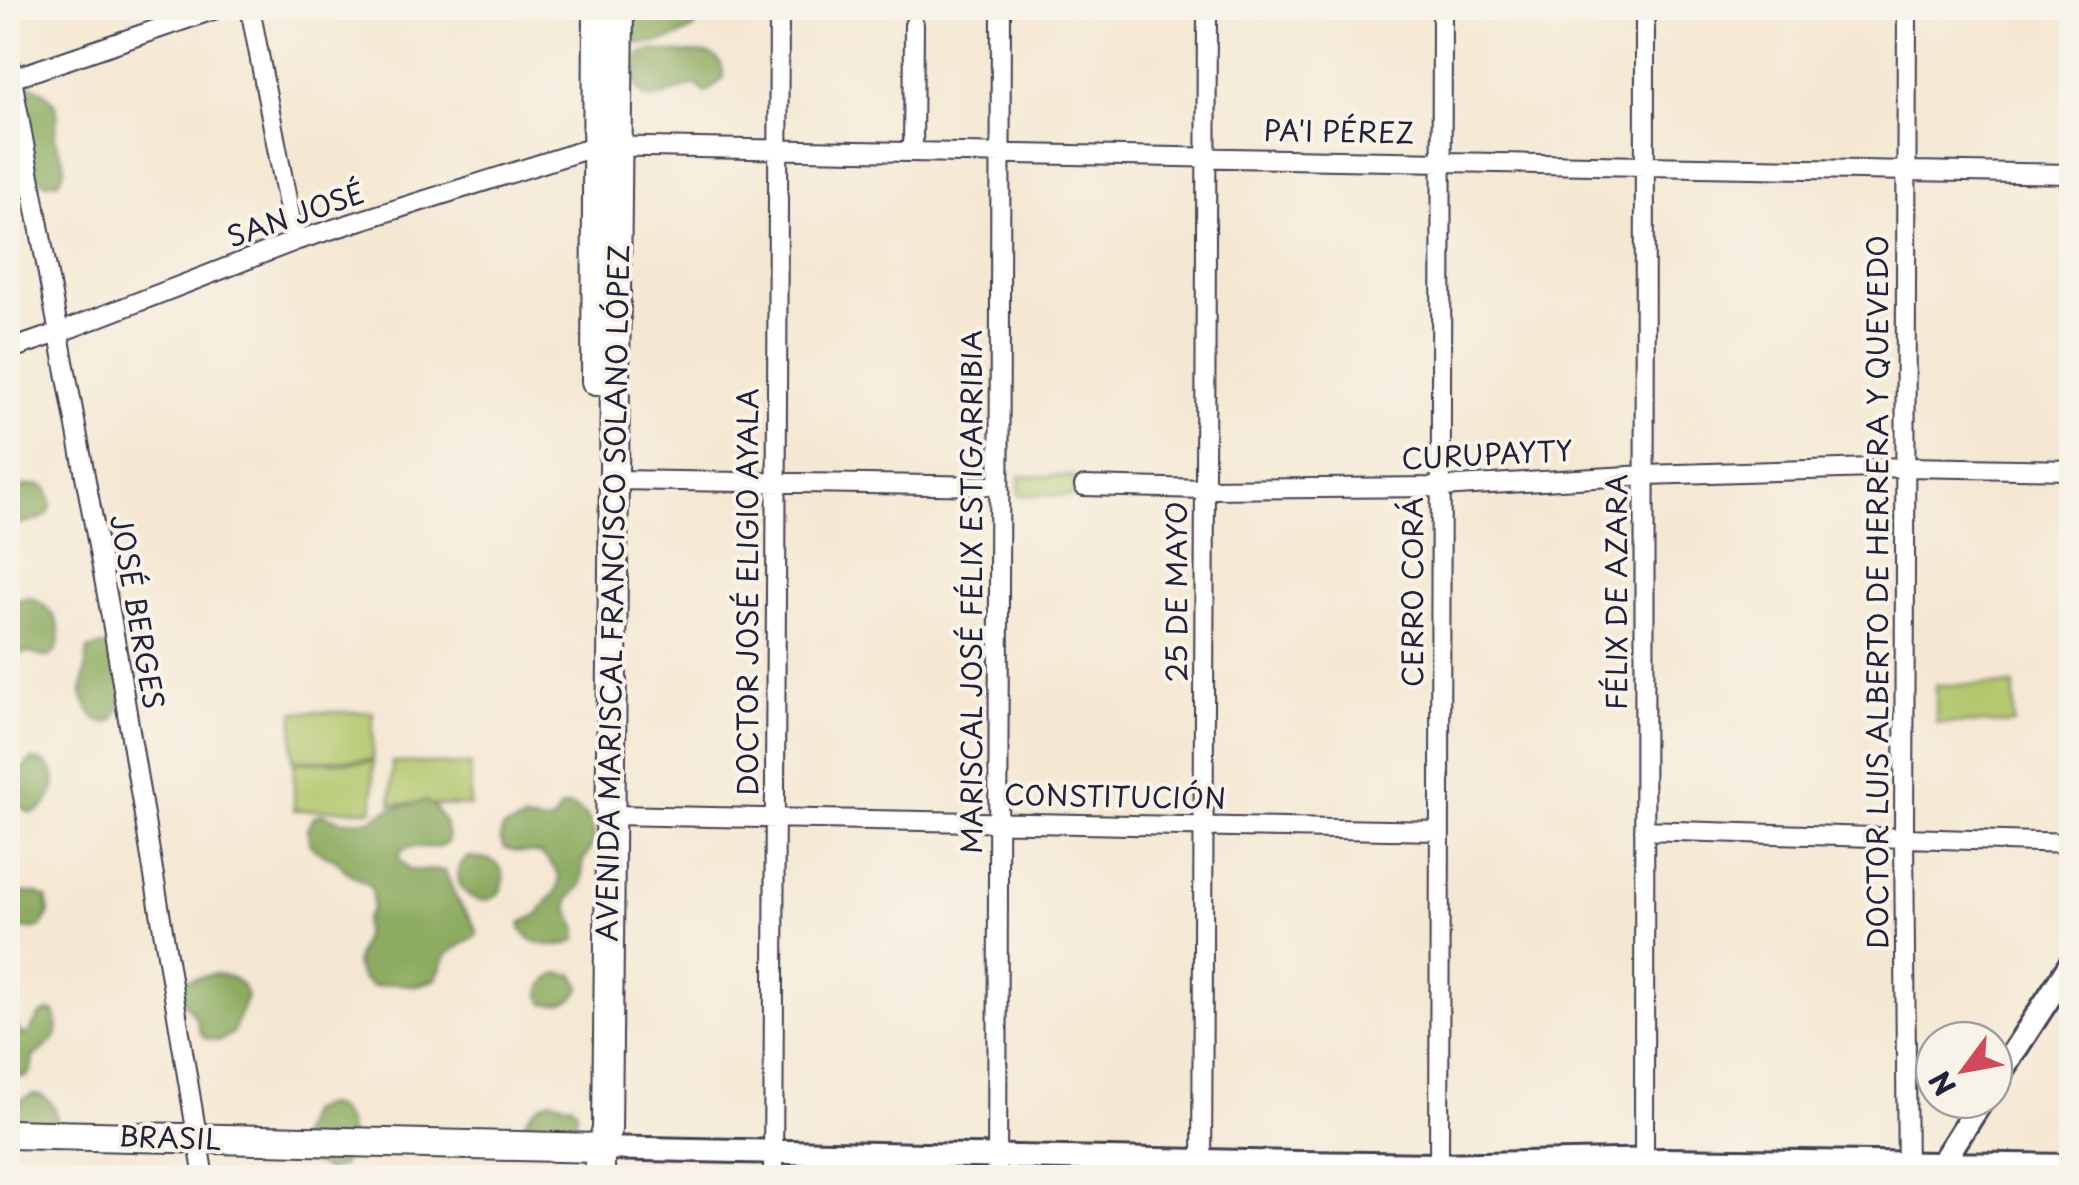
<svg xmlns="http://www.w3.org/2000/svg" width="2079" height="1185" viewBox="0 0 2079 1185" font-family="'Playpen Sans',sans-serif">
  <rect width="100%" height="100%" fill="#f7f3e8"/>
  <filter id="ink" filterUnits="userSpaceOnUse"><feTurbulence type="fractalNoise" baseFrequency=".01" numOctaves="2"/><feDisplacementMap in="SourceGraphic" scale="20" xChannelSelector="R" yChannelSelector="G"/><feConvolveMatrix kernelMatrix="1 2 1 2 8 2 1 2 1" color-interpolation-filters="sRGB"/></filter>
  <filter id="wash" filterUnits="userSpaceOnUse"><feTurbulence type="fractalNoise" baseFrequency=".0048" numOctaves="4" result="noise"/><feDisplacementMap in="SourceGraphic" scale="40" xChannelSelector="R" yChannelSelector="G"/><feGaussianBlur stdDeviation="2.25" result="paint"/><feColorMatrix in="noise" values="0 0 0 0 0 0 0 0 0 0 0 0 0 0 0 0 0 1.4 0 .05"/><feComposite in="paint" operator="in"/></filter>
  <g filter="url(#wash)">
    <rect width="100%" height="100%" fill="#f5e8d3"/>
    <path fill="#b2c76c" stroke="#6a7454" stroke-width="2.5" d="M1019,476h55v20l-55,-1z
      M1936,685h78v39l-78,-1z
      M294,712h79v48h-80z
      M294,762h79v48h-79z
      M392,762l79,3 -1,41 -79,-2z"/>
    <path fill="#8dac60" stroke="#58674e" stroke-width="2.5" d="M621,8h32l2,2 36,6 5,6 -2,7c-17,10 -44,18 -64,13z
      M653,50c9,1 18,3 26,3 22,1 46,-5 44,26l-18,14 -9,-9c-30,8 -58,35 -63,-17l6,-13z
      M8,81c24,2 51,11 49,40 0,6 -3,10 -2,16 2,18 18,25 3,44l-14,2 -36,-42z
      M39,485l7,2c17,39 -17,31 -38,40v-30l16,-11z
      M28,597c18,6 34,23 31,43 -1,5 -2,11 -6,14 -8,7 -15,0 -23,-1 -9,-2 -14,4 -22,7v-47c2,-9 11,-14 20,-16z
      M102,646c17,3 25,10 31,27 -2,5 -5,9 -7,14 -6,14 -5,26 -16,36l-13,-2 -9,-12 -6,-15 6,-44z
      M32,760c42,3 16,59 -4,52 -4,-2 -9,-8 -12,-11 -10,-17 3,-31 16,-41z
      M425,801c13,5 23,26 23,40 -14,14 -32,-1 -47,10l-2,7 10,12 36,1 11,27 20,30 1,7 -30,19 -11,25 -20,7 -22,-3 -21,4 -12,-9 -6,-14 9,-28 1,-15 7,-13 1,-15 -3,-7 -25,-16 -10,-11 -20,-9 -5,-6 -3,-15 8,-13 7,-2 20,7 28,-1 19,-11z
      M568,806c19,4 31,22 23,41 -2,5 -6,9 -8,14 -2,7 1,16 -2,23 -3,8 -12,10 -13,19 -1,14 12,20 8,37 -15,10 -43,6 -54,-9l-1,-8 19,-9c4,-17 19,-14 19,-38 -23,-38 -24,-15 -55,-28 -4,-8 -5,-12 0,-20l21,-8 21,3 7,-2 8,-13z
      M469,857c8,1 19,1 25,5 12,8 13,27 0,35 -26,15 -51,-26 -25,-40z
      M16,892l22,2 8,4 3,15 -7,13 -7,3 -17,-1 -10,-17 1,-16z
      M559,973l15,2 7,12c-8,17 -22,19 -38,16 -7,-16 2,-23 16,-30z
      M215,974c17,2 27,6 32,23l-15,37 -12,7 -15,-3 -5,-6 -4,-14 -13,-18 -2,-15 5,-5z
      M47,1011l7,1c10,27 -2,29 -21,45l-2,14 -5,6h-7l-11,-9v-48l6,2 7,12h7l12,-19z
      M32,1094c16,0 26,14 25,30l-49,-1v-15z
      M551,1100l21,5 5,5 -2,14 -15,11 -36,3c-4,-19 11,-32 27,-38z
      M329,1105c25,11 24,41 13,61l-14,5 -12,-7 -19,-5 -4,-7 15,-40 14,-6z"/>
  </g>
  <g filter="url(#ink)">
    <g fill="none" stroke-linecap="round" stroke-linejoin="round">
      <defs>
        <path id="minor" d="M250,8l45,233
          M1907,8l-3,829 3,341
          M8,57l104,565 92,556
          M8,80l211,-72
          M913,151l1,-126
          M8,350l50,-17 237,-92 302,-95 1475,28
          M614,480l384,6
          M1084,486l121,3 236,-2 204,-12 261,-8 166,3
          M611,815l828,16
          M1644,830l428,13
          M773,1178l6,-1170
          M997,1178l4,-1170
          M1202,1178l5,-1170
          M1439,1178l3,-1170
          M1644,1178l1,-1170"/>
        <path id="major" d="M1994,1082l78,-120
          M600,1148l698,15 141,2 225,-5 408,6
          M1942,1163l40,-63"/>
        <path id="highway" d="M596,381l2,-373
          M8,1134l592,14
          M600,1178v-30l7,-18 12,-1122"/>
      </defs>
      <use href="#minor" stroke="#424052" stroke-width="22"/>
      <use href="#major" stroke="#424052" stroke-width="28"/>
      <use href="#highway" stroke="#424052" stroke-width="32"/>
      <use href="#minor" stroke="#fff" stroke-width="18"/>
      <use href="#major" stroke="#fff" stroke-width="22"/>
      <use href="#highway" stroke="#fff" stroke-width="28"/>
    </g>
  </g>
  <g text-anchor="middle" stroke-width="8" stroke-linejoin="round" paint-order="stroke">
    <g font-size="28" fill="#22223b" stroke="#f7f3e8">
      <text transform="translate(1339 132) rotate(1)" y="10">PA'I PÉREZ</text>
      <text transform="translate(296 215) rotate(-19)" y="10">SAN JOSÉ</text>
      <text transform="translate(1487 455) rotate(-3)" y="10">CURUPAYTY</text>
      <text transform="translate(748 592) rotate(-90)" y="10">DOCTOR JOSÉ ELIGIO AYALA</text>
      <text transform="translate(972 592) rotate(-90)" y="10">MARISCAL JOSÉ FÉLIX ESTIGARRIBIA</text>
      <text transform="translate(1177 592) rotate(-90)" y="10">25 DE MAYO</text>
      <text transform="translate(1413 592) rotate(-90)" y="10">CERRO CORÁ</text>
      <text transform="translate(1617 592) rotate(-90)" y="10">FÉLIX DE AZARA</text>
      <text transform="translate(1878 592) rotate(-90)" y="10">DOCTOR LUIS ALBERTO DE HERRERA Y QUEVEDO</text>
      <text transform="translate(613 593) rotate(-89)" y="10">AVENIDA MARISCAL FRANCISCO SOLANO LÓPEZ</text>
      <text transform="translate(137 612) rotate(80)" y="10">JOSÉ BERGES</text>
      <text transform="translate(1115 797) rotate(1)" y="10">CONSTITUCIÓN</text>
      <text transform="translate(170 1138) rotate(2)" y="10">BRASIL</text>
    </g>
  </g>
  <rect width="2079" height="1185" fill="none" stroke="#f7f3e8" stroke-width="40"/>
  <g transform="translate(1964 1070) rotate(238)"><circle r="48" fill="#f7f3e8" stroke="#a29fa3" stroke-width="2.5"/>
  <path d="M0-8L18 38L0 25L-18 38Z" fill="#d1495b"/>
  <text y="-15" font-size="28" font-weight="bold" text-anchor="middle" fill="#22223b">N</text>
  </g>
</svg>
